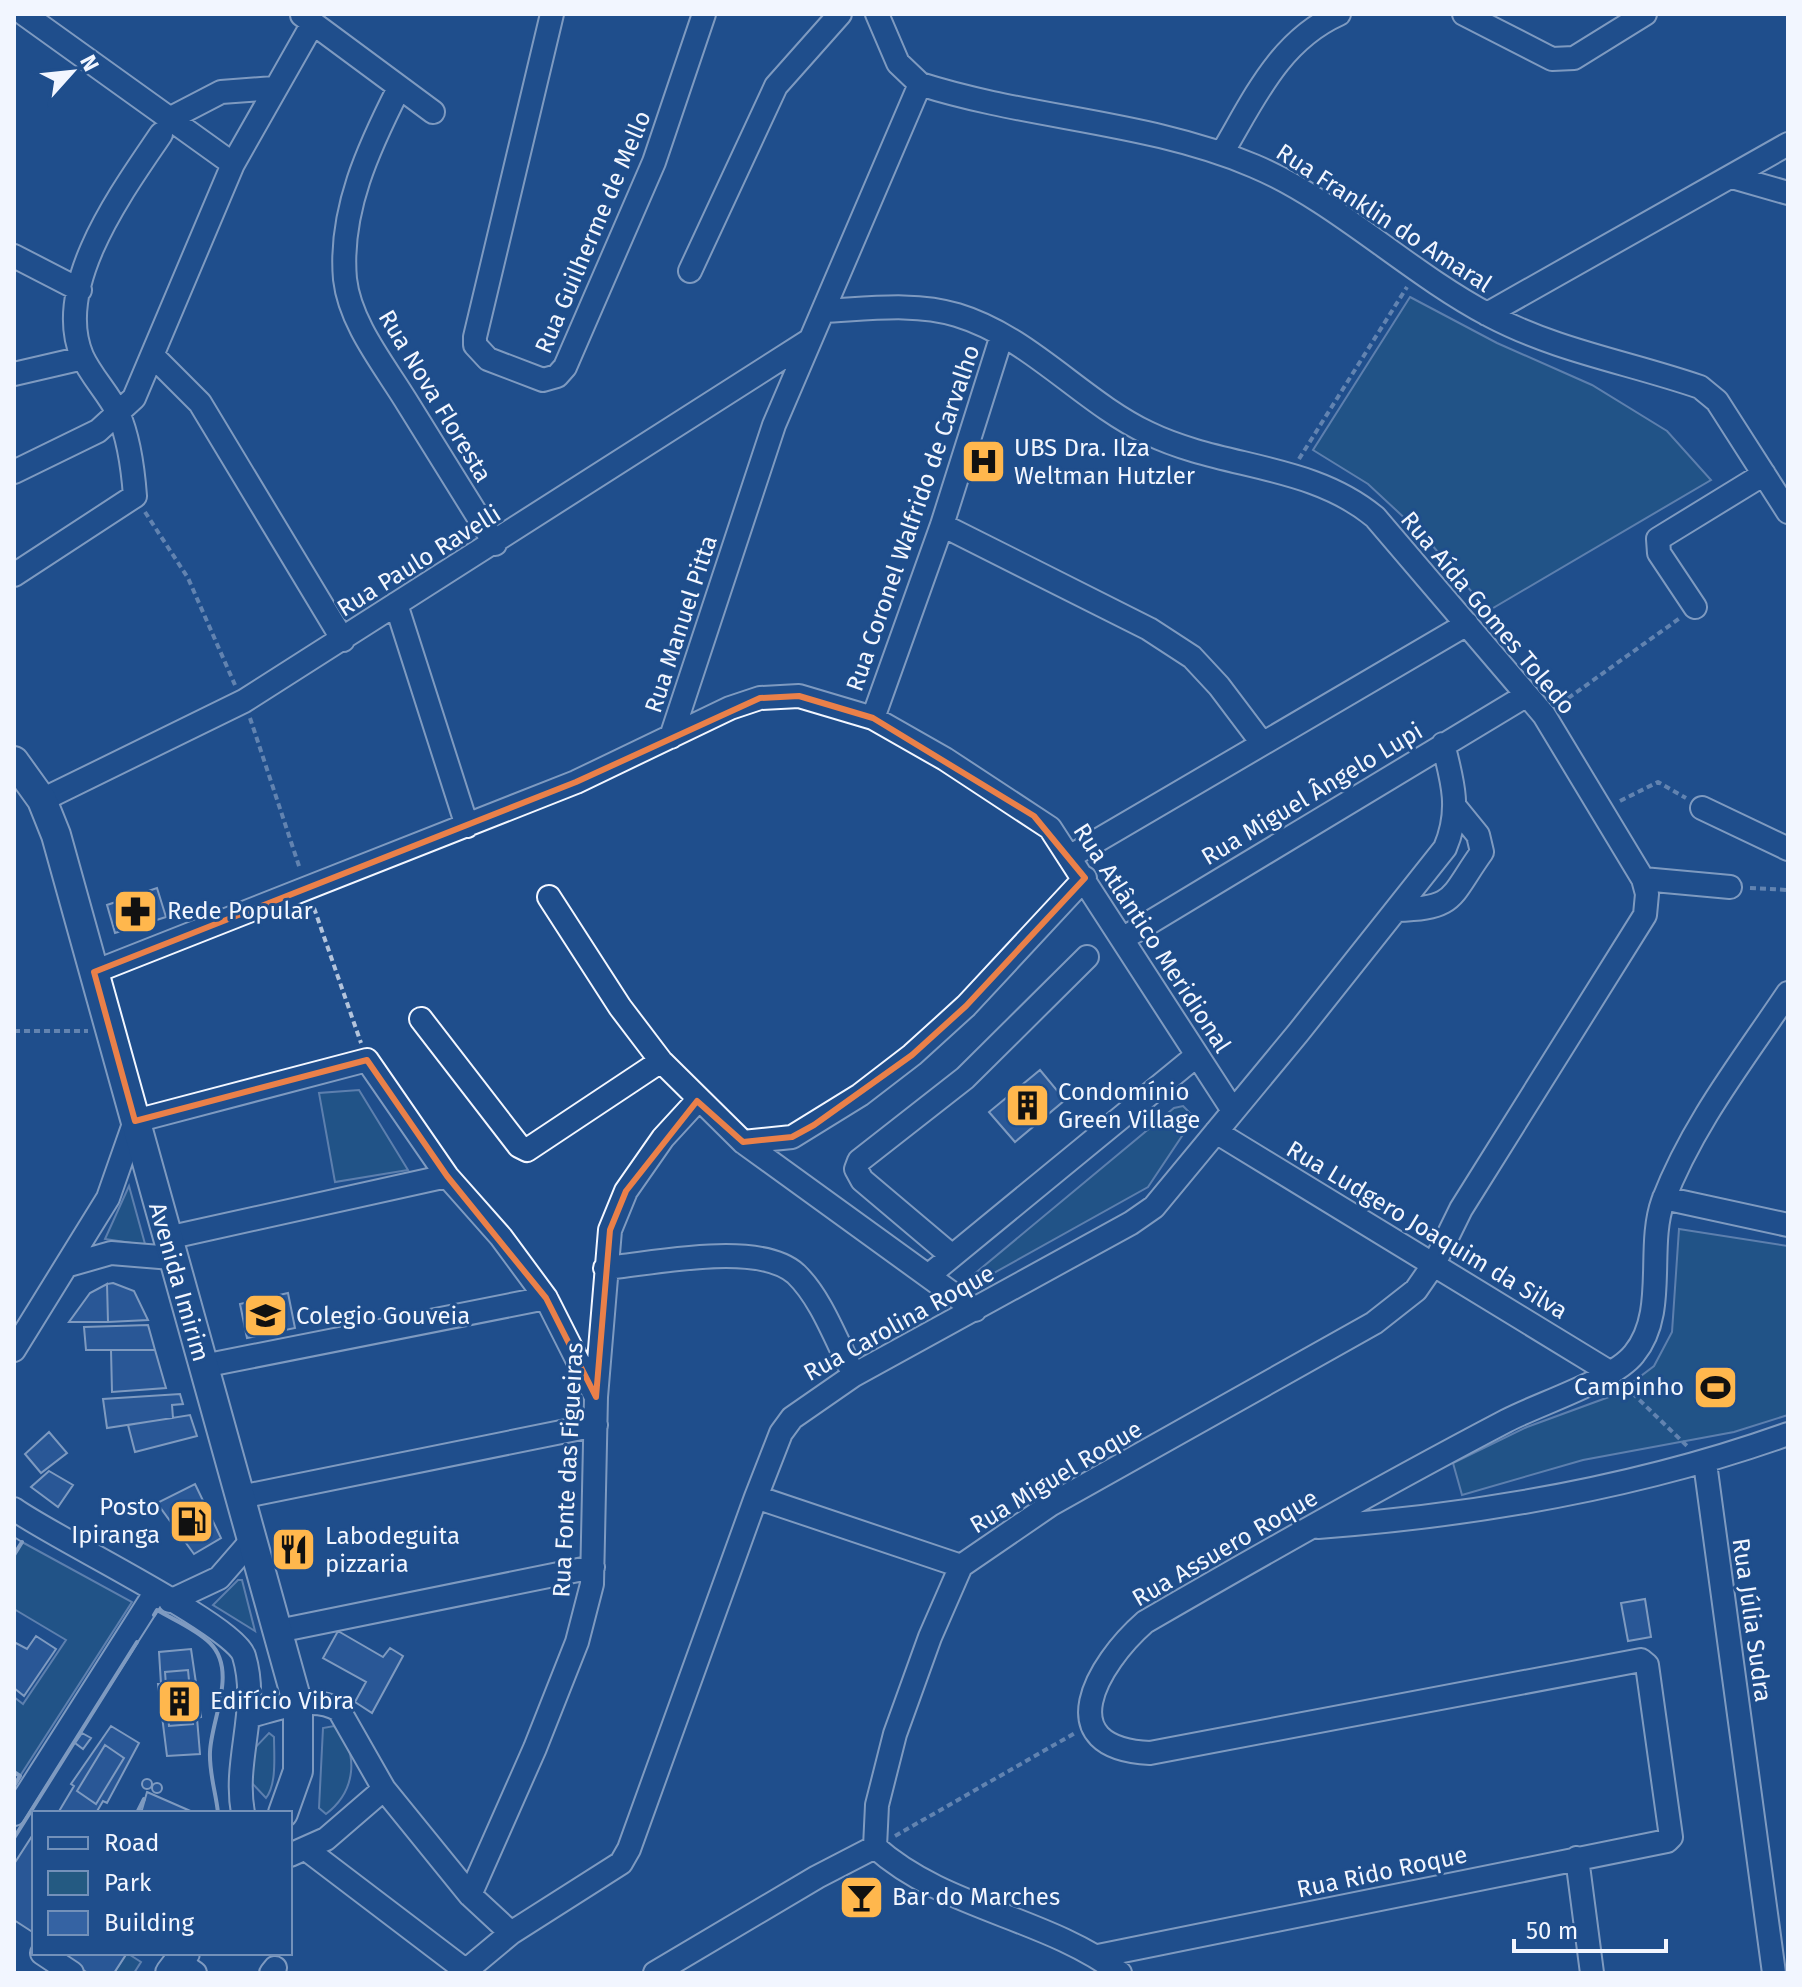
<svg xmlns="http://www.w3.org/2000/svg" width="1802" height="1987" viewBox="0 0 1802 1987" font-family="'Fira Sans',sans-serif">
  <rect width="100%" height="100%" fill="#1f4e8c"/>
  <path fill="#245a82" stroke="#a8bbd7" stroke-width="2" d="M1410,297l87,46 95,42 75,46 44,49 -223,131 -62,-73 -58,-54 -55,-34z
    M359,1090l49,80 -73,12 -16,-89z
    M1183,1106l9,9 -2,9 -42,63 -181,101 -6,-3 213,-177z
    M129,1186l16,58v1l-40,-6z
    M1679,1229l109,17v169l-54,17 -151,28 -121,35 -9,-32 74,-36 90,-33 37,-28 18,-34z
    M22,1542l110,60 -112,174 -6,-4v-75l9,7 43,-64 -52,-31v-54z
    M238,1580h4l13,51 -42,-26z
    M334,1726c27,27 21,66 -8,88l-7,-6 4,-80z
    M269,1733l5,4c0,18 3,47 -8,61l-17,-18 2,-28z
    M127,1953l14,9 -7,11h-20z"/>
  <path fill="#3563a3" stroke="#f2f6ff" stroke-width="2" d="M157,888l9,29 -51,16 -8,-28z
    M1040,1070l25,30 -50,42 -26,-30z
    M113,1283l21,8 14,29 -40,2 -1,-38z
    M107,1284l1,38h-39l21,-29z
    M288,1293l7,35 -48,10 -7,-34z
    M148,1325l7,25h-69l-2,-23z
    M111,1350h44l11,38 -54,4z
    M180,1394l3,10 -11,1 1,13 -66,10 -4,-29z
    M190,1415l7,21 -62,16 -7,-27z
    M49,1432l18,21 -26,20 -16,-19z
    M49,1471l24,14 -15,22 -27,-20z
    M195,1484l26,54 -27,16 -37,-51z
    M1645,1599l6,38 -23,4 -7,-38z
    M338,1631l45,26 7,-9 13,8 -31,57 -17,-11 11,-20 -43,-24z
    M36,1636l20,13 -32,47 -10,-8v-46l13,7z
    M191,1649l10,68 -4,1 3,36 -33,2 -9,-72h3l-2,-32z
    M188,1670l5,54 -24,2 -4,-54z
    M111,1726l28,17 -32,60 -4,-2 -7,12h-38l16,-27 -3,-2z
    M82,1733l9,5 -8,11 -8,-6z
    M105,1745l19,13 -28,46 -19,-13z
    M142 1784a5 5 0 1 1 10 0a5 5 0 1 1-10 0Z
    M152 1788a5 5 0 1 1 10 0a5 5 0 1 1-10 0Z
    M147,1792l48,21h-54z
    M34,1833v100l-20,-13v-56z
    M56,1953h71l-13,20h-26z"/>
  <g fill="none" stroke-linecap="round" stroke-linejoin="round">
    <defs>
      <path id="minor" d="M24,14l209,150
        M552,14l-77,323v8l13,14 55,21 14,-4 8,-9 89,-205 50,-148
        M877,14l21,49 22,21c109,35 228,37 334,82 81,34 155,107 235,149 68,36 138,47 211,72l17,14 71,111
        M1464,14l88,45 22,-1 71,-44
        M302,15l131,97
        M399,88c-30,59 -60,123 -54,191 5,45 40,87 63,125 29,46 58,93 87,140
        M169,119l52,-27 53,-4
        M1222,153c32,-54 57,-112 117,-139
        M1732,177l56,16
        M14,256l66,34
        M690,271l86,-185 64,-72
        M823,311c43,-2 92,-9 134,4 73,22 124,86 191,118 74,36 162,30 227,84l169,198 99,164 4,15 -2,21 -184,294 -27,55 -18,26 -42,33 -324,182 -89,61 -31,71 -35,97 -18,71 -2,42
        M1487,314l301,-170
        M153,356l47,47 143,237
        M14,374l69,-16
        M14,472l84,-41 36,-33 99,-234 80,-141
        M942,525l207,104 43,28 27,29 43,57
        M14,575l121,-79c-2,-27 -6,-58 -17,-83 -10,-20 -27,-37 -36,-57 -30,-71 42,-167 79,-222
        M396,604l71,222
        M1695,607l-36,-54 -1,-14 106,-65
        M873,718l69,-193 60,-190
        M671,737l103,-312 146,-341
        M42,800l202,-99 566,-361
        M1702,808l86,41
        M1071,856l396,-232
        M1643,879l87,8
        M549,897l71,110 41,54 82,81 49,-5 68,-42 52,-40 54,-49 119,-128
        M1396,910c61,-2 53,-12 86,-58l-4,-17 -22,-27
        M1124,938l403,-243
        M94,972l482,-190 154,-74 30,-10 39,-2 74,22 72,41 105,69 182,281
        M421,1019l98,127 8,4 134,-89
        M1216,1132l395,241
        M743,1142l232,168
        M1664,1198l124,27
        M167,1238l280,-62
        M952,1256l-90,-76 -6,-11 3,-8 106,-83 122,-121
        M69,1265l42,-12 61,5
        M605,1268c47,-4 154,-28 191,6 26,25 41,69 58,101
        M928,1276l268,-220
        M14,1350l94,-152 27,-77 232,-61 80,116 54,61 45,61 50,99
        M203,1366l343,-68
        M1705,1463l69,510
        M240,1497l356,-72
        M756,1497l205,69
        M14,1509c38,28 221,116 230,147 16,53 -11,104 -1,157
        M1318,1527c160,-12 319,-39 470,-93
        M170,1601l49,-23 33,-38
        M278,1631l315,-64
        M250,1716c28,-7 63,-22 89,-6l45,79 86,106 41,38
        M14,1814l141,-221
        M875,1847c69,62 171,70 245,126
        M306,1849l163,124
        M290,1855l36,-16 58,-50
        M1577,1858l15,115
        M470,1895l65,-147 42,-106 15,-58 4,-187 14,-167 16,-39 37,-53 34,-37
        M42,1953l30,20
        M1098,1956l569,-115 4,-4 -24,-172 -6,-5 -491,93c-102,-5 -53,-89 -5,-131 119,-69 239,-137 361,-201 32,-17 108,-41 128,-67 34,-41 12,-106 29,-153 29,-76 80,-141 125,-208
        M179,1962l16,11
        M271,1973l4,-5
        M463,1973l48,-40 110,-70 8,-14 127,-352 25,-64 11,-15 62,-43 277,-152 23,-16 144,-174 147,-185c16,-37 8,-66 -2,-104
        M655,1973l162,-96 58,-30"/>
      <path id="major" d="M14,761l28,39 14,35 242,870v66l-15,42
        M170,1973l15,-20"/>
    </defs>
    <use href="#minor" stroke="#f2f6ff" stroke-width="26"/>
    <use href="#major" stroke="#f2f6ff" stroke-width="32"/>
    <path stroke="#b3c4dc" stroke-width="4" stroke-dasharray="6 4" stroke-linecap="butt" d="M1299,459l108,-172
      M145,512l43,66 47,107
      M1560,704l120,-86
      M250,718l50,151
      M1620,801l38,-19 28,16
      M1750,888l38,2
      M314,908l47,135
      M14,1031h74
      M1625,1386l62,60
      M895,1836l180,-103"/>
    <use href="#minor" stroke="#1f4e8c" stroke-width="22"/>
    <use href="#major" stroke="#1f4e8c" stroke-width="28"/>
    <path stroke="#f2f6ff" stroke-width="2" stroke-dasharray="10 4" stroke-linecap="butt" d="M14,1537l8,5"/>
    <path stroke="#f2f6ff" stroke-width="4" d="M14,1555l8,-13
      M154,1615l3,-5c17,10 39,19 53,33 28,28 1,77 0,109 -1,21 6,41 8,61
      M14,1772l6,4 -6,10
      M137,1813l7,-14
      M14,1838l123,-196"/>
  </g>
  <path d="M0 0H1802V1987H0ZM799,696l74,22 161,98 51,62 -119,128 -54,49 -98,70 -22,12 -49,5 -46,-41 -71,90 -16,39 -14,167 -50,-99 -99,-122 -80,-116 -232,61 -41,-149 482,-190 184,-84z" fill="#1f4e8c" fill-opacity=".55" fill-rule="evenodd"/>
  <path fill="none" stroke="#ea8049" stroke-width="6" stroke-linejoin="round" d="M799,696l74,22 161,98 51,62 -119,128 -54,49 -98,70 -22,12 -49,5 -46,-41 -71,90 -16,39 -14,167 -50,-99 -99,-122 -80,-116 -232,61 -41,-149 482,-190 184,-84z"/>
  <defs>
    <symbol id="hospital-square" viewBox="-11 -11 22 22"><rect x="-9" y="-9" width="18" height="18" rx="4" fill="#ffb74d" stroke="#1f4e8c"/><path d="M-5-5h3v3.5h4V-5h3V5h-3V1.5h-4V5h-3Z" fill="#111"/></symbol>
    <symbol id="pharmacy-square" viewBox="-11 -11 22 22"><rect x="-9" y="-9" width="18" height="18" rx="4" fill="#ffb74d" stroke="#1f4e8c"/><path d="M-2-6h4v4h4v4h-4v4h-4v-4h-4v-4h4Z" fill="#111"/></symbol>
    <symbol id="building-square" viewBox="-11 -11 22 22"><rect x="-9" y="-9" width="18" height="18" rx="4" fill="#ffb74d" stroke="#1f4e8c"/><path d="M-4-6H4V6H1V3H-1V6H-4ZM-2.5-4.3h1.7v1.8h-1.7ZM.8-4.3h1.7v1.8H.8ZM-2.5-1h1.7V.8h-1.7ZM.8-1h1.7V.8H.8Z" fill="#111"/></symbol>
    <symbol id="school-square" viewBox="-11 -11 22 22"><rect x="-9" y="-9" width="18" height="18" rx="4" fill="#ffb74d" stroke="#1f4e8c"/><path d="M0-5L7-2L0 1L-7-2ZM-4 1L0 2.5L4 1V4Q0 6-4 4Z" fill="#111"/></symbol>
    <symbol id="stadium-square" viewBox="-11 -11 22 22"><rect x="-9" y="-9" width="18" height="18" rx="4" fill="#ffb74d" stroke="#1f4e8c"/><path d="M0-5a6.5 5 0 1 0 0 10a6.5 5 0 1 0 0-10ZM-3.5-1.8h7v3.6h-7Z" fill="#111"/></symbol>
    <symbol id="fuel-square" viewBox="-11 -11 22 22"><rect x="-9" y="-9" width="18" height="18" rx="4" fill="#ffb74d" stroke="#1f4e8c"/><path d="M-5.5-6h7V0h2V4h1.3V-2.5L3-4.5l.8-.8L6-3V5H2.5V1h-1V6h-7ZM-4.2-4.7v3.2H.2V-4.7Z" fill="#111"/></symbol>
    <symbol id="restaurant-square" viewBox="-11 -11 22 22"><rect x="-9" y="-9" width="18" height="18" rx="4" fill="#ffb74d" stroke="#1f4e8c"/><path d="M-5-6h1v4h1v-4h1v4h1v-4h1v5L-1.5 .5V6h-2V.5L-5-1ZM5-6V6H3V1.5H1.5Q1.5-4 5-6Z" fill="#111"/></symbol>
    <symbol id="bar-square" viewBox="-11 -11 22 22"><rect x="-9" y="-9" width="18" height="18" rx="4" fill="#ffb74d" stroke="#1f4e8c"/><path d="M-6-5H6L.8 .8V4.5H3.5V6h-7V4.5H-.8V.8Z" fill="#111"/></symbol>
  </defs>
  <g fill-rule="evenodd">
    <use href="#hospital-square" x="958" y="436" width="51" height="51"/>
    <use href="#pharmacy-square" x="110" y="886" width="51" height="51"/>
    <use href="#building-square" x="1002" y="1080" width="51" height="51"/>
    <use href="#school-square" x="240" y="1290" width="51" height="51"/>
    <use href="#stadium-square" x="1690" y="1362" width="51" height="51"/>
    <use href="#fuel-square" x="166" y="1496" width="51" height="51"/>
    <use href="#restaurant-square" x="268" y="1524" width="51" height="51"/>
    <use href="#building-square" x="154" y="1676" width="51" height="51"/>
    <use href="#bar-square" x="836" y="1872" width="51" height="51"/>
  </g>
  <g text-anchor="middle" stroke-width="6" stroke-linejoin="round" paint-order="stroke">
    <g font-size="24" fill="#f2f6ff" stroke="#1f4e8c">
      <text transform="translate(1384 218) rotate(33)" y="8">Rua Franklin do Amaral</text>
      <text transform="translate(593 232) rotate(-67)" y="8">Rua Guilherme de Mello</text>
      <text transform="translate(435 396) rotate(59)" y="8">Rua Nova Floresta</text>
      <text transform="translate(913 518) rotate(-71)" y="8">Rua Coronel Walfrido de Carvalho</text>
      <text transform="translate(419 561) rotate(-32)" y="8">Rua Paulo Ravelli</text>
      <text transform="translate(1488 613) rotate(50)" y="8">Rua Aída Gomes Toledo</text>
      <text transform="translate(681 624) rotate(-72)" y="8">Rua Manuel Pitta</text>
      <text transform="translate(1312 794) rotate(-31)" y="8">Rua Miguel Ângelo Lupi</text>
      <text transform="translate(1152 938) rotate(57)" y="8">Rua Atlântico Meridional</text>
      <text transform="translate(1427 1230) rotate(31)" y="8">Rua Ludgero Joaquim da Silva</text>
      <text transform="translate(179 1282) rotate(74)" y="8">Avenida Imirim</text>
      <text transform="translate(899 1323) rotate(-29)" y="8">Rua Carolina Roque</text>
      <text transform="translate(568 1470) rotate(-87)" y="8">Rua Fonte das Figueiras</text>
      <text transform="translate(1056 1477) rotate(-31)" y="8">Rua Miguel Roque</text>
      <text transform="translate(1225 1548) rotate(-30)" y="8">Rua Assuero Roque</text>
      <text transform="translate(1752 1620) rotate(82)" y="8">Rua Júlia Sudra</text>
      <text transform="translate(1382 1872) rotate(-12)" y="8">Rua Rido Roque</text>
    </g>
    <g font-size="24" fill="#f2f6ff" stroke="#1f4e8c" text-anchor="start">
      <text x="1014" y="456">UBS Dra. Ilza<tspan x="1014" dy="28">Weltman Hutzler</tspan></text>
      <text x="167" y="919">Rede Popular</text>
      <text x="1058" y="1100">Condomínio<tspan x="1058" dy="28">Green Village</tspan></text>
      <text x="296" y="1324">Colegio Gouveia</text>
      <text x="1684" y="1395" text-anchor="end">Campinho</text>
      <text x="160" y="1515" text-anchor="end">Posto<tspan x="160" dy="28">Ipiranga</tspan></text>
      <text x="325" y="1544">Labodeguita<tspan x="325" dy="28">pizzaria</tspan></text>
      <text x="210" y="1709">Edifício Vibra</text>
      <text x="892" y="1905">Bar do Marches</text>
    </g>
  </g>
  <rect width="1802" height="1987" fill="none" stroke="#f2f6ff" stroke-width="32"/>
  <rect x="32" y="1811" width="260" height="144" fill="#1f4e8c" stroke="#7391ba" stroke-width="2"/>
  <rect x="48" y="1837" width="40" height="12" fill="#1f4e8c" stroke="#7391ba" stroke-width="2"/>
  <text x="104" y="1851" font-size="24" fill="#f2f6ff">Road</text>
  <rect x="48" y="1871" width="40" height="24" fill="#245a82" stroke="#7391ba" stroke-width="2"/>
  <text x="104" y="1891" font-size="24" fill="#f2f6ff">Park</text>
  <rect x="48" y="1911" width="40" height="24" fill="#3563a3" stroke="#7391ba" stroke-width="2"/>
  <text x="104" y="1931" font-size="24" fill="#f2f6ff">Building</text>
  <g transform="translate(72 72) rotate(63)" stroke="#1f4e8c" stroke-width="6" paint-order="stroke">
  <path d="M0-6L14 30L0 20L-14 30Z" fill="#f2f6ff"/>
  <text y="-12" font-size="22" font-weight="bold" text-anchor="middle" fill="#f2f6ff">N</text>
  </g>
  <path d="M1514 1939v12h152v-12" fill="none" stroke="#f2f6ff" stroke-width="4"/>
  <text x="1526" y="1939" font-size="24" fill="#f2f6ff" stroke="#1f4e8c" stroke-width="6" paint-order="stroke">50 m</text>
</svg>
